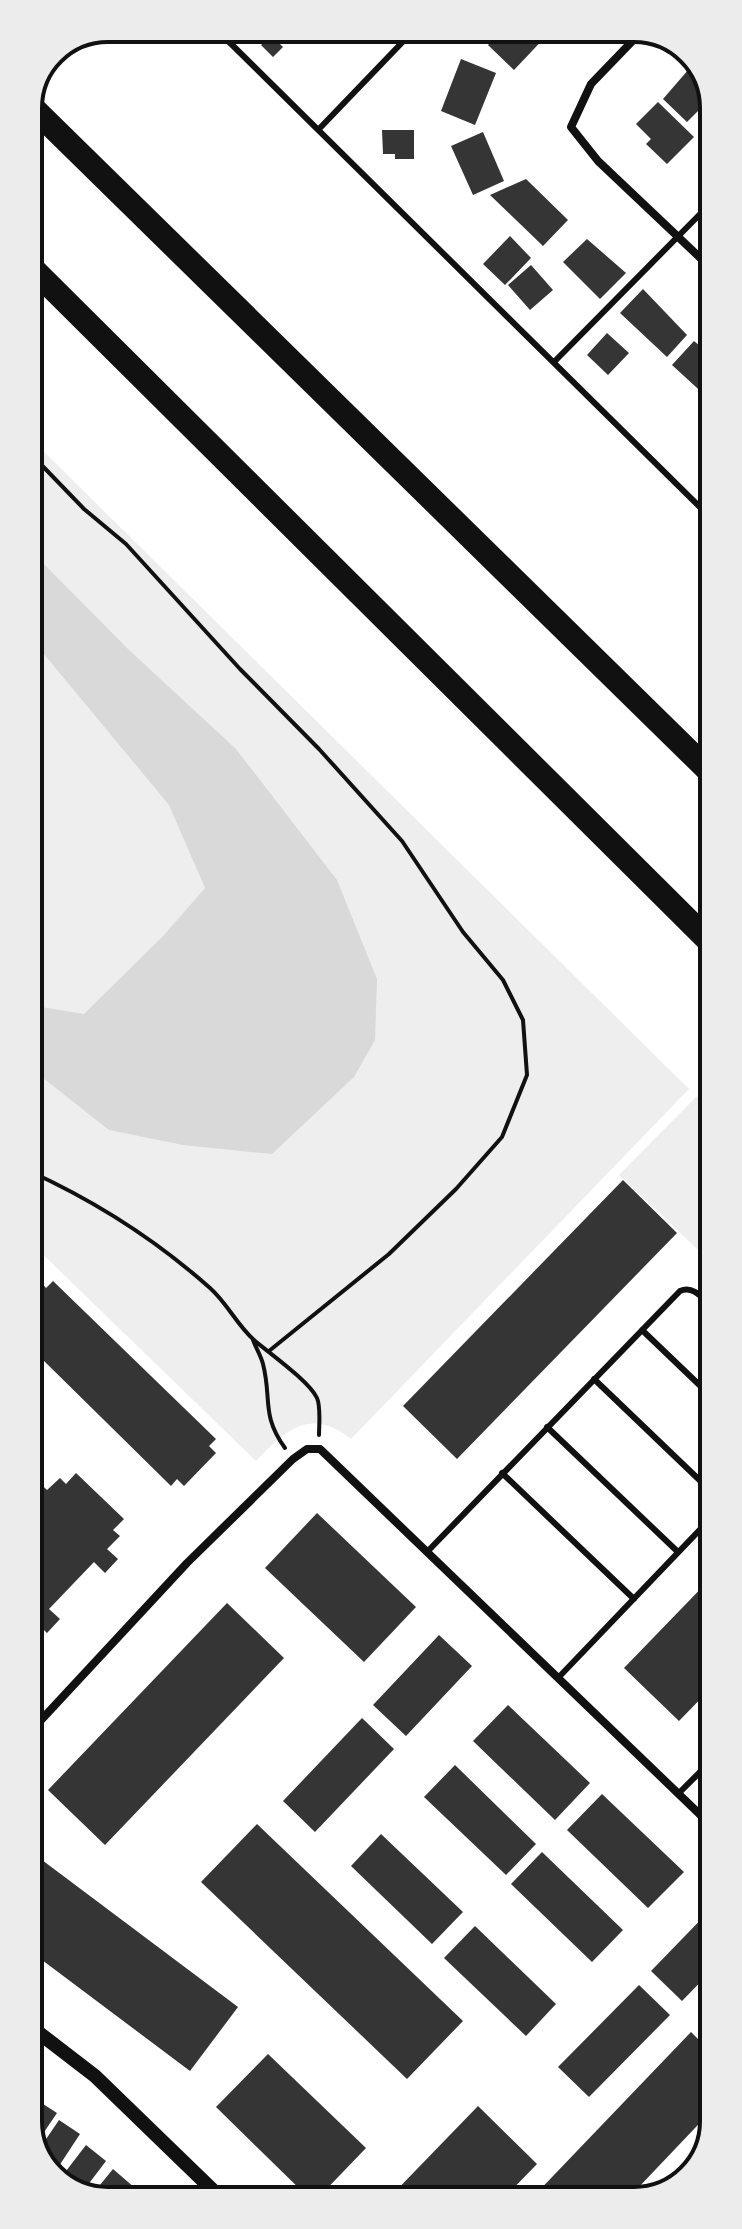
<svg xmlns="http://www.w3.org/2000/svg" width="742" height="2229" viewBox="0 0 742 2229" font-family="'Golos Text',sans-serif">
  <rect width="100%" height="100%" fill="#fff"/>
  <path fill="#eee" d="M29,437l660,652 -338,350c-41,-32 -65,-9 -95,22l-226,-219z
    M697,1096l16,15v153l-94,-89z"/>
  <path fill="#d9d9d9" d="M29,549l99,100 108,100 101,131 40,99 -2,61 -21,37 -82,77 -89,-9 -74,-15 -80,-63v-62l55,9 80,-79 41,-47 -36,-83 -140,-169z"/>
  <path fill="#353535" d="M503,28l44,1 3,3 -36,38 -26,-25z
    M271,35l12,12 -10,10 -12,-12z
    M461,59l35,14 -21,52 -34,-14z
    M695,62l16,26v10l-24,24 -24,-23z
    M658,102l36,35 -27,27 -21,-20 5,-5 -15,-15z
    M382,130h32v29h-19v-5h-12z
    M483,132l21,49 -31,14 -22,-49z
    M526,179l42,41 -25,26 -53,-51z
    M510,236l21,22 -26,27 -22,-21z
    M587,239l39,34 -26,26 -37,-37z
    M531,265l22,25 -23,20 -22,-25z
    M643,289l44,46 -20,22 -47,-44z
    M607,333l22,20 -21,22 -21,-20z
    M694,341l18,15v40l-3,3 -37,-34z
    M623,1180l54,53 -220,226 -54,-53z
    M40,1281l6,7 7,-7 163,158 -7,7 7,7 -32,33 -7,-7 -6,7 -130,-128 -2,1 -9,-9v-58z
    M76,1473l48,46 -11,11 7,6 -13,13 11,10 -13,14 -11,-11 -45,47 11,10 -13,14 -11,-11 -6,7v-118l6,-6 -6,-6v-9l8,-9 9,9 13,-12 6,6z
    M317,1513l99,94 -52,55 -99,-94z
    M713,1576v110l-34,35 -55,-53z
    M227,1603l57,55 -179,187 -57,-55z
    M439,1635l33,31 -66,70 -33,-31z
    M508,1705l82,78 -35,37 -82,-79z
    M362,1718l32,31 -79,83 -32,-31z
    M455,1765l81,79 -30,31 -82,-78z
    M602,1794l82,78 -36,36 -81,-78z
    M257,1824l206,197 -56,58 -206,-197z
    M381,1834l82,78 -31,32 -81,-78z
    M30,1851l208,156 -48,64 -160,-120z
    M542,1852l81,78 -31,32 -81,-78z
    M714,1906v62l-32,33 -31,-30z
    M475,1926l81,78 -30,32 -82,-78z
    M639,1985l31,30 -81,82 -31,-30z
    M691,2032l23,23v53l-77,81 10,9 -116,1z
    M268,2054l98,94 -50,52h-5l-95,-93z
    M37,2100l20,13 -23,34 -3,-6v-32z
    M478,2106l59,58 -34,35 -116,1z
    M59,2120l21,14 -21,32 -21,-15z
    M86,2145l20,16 -22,29 -21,-15z
    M113,2169l22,19 -11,13h-22l-11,-5z"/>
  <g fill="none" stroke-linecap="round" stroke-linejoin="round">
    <path stroke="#111" stroke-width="4" d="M29,452l55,57 42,35 114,125 79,80 83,92 61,91 40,48 20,40 4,55 -25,62 -46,52 -67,65 -120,97
      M29,1171c66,30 127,69 181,117 17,15 27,37 44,52 15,13 55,41 63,58 4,9 2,27 2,37
      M253,1340c3,8 8,16 10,24 9,35 -2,51 22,84"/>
    <path stroke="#111" stroke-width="6" d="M215,28l497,491
      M319,129l97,-101
      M554,362l158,-160
      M642,1330l71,68
      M594,1379l119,114
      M547,1427l131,125
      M502,1473l132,126
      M427,1552l253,-261c14,-6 23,8 33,17
      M558,1678l155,-162
      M678,1794l36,-36"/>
    <path stroke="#111" stroke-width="8" d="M644,29l-53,55 -20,43 27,34 114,108
      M30,1732l157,-169 106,-104 14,-10h13l394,379"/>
    <path stroke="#111" stroke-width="14" d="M30,2026l65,50 128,124"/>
    <path stroke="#111" stroke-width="24" d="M28,103l684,671
      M28,264l684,680"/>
  </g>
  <path d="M0 0H742V2229H0ZM108 42H634A66 66 0 0 1 700 108V2121A66 66 0 0 1 634 2187H108A66 66 0 0 1 42 2121V108A66 66 0 0 1 108 42Z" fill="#ececec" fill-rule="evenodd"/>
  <path fill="none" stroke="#111" stroke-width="4" d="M108 42H634A66 66 0 0 1 700 108V2121A66 66 0 0 1 634 2187H108A66 66 0 0 1 42 2121V108A66 66 0 0 1 108 42Z"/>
</svg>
